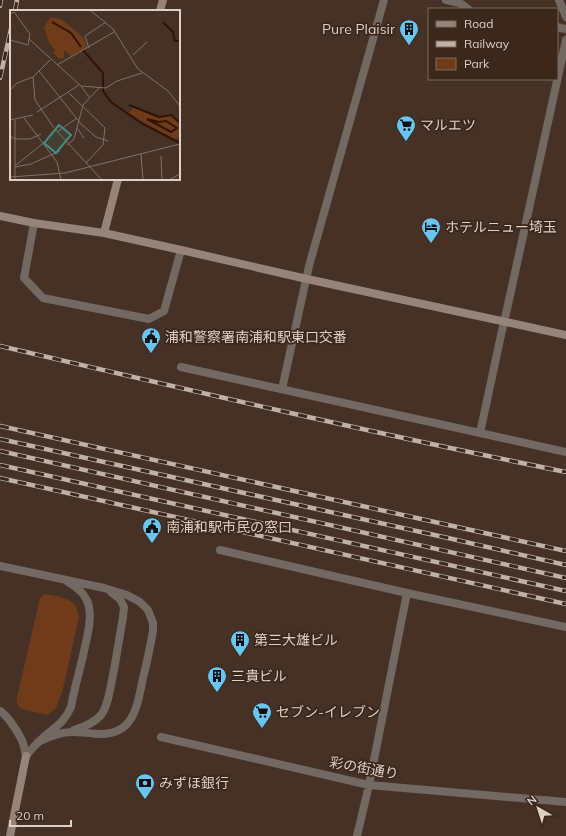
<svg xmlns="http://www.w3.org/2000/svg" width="566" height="836" viewBox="0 0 566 836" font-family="Mulish,'Noto Sans JP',sans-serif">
  <rect width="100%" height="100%" fill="#453125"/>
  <path fill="#6f3b19" d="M45,594c8,1 25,4 30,11 2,3 3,8 4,12l-17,76 -6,15 -9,7 -26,-6 -4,-5v-7l23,-99z"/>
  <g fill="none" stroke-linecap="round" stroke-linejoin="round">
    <path stroke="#736963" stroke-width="8" d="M446,0l14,3 8,6
      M559,0l7,17
      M557,27l9,2
      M34,223l-10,55 19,20 106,21 15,-8 17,-61
      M181,367l385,85
      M282,389l27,-123 75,-266
      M480,433l21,-98 6,-26 59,-269
      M220,550l187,43 159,34
      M0,566l104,22 23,7 13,7 8,8 5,13v8c-3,16 -6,32 -10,47 -6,29 -9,58 -46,56 -8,-1 -16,-2 -25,-2 -11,0 -24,5 -34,10
      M0,711c8,5 20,24 23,32 1,4 2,9 3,13
      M74,730c10,-3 20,-7 27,-15 8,-10 10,-33 13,-45 3,-18 6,-35 9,-53l1,-10 -4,-8 -9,-7
      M161,737l208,48 197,17
      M26,756c6,-8 12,-14 20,-21 11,-9 19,-14 25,-28 3,-17 8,-34 12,-51 3,-16 9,-33 6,-49 -2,-11 -12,-21 -21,-25
      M357,836l12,-51 38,-192"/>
    <path stroke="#95847b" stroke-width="8" d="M160,11l3,-11
      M0,216l34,7 70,10 77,17 126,29 259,56
      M104,233l14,-54
      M10,836l16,-80"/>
    <defs>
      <path id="rail" d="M0,6l1,-6
        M15,11l2,-11
        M0,78l11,-49
        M0,346c188,44 377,88 566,126
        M0,426l566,125
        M0,439l448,99 118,27
        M0,451l566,127
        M0,465l566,126
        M0,478l566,126"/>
    </defs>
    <use href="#rail" stroke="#c0b1a8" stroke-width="4.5"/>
    <use href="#rail" stroke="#3b271b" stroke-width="3" stroke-dasharray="9" stroke-linecap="butt"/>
  </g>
  <defs>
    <symbol id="building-pin" viewBox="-11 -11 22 30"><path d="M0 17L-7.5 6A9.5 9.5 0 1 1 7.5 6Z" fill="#68c4f0" stroke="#3b271b"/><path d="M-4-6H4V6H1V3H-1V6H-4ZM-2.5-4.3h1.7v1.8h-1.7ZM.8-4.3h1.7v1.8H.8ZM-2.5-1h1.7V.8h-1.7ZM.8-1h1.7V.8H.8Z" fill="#111"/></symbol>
    <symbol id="supermarket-pin" viewBox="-11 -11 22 30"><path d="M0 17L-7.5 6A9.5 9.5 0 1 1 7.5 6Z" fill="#68c4f0" stroke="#3b271b"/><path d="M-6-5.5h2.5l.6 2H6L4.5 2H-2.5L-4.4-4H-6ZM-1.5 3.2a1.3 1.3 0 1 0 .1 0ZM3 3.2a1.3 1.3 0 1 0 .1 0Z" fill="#111"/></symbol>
    <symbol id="hotel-pin" viewBox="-11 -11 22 30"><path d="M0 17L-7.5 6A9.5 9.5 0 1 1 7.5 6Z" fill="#68c4f0" stroke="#3b271b"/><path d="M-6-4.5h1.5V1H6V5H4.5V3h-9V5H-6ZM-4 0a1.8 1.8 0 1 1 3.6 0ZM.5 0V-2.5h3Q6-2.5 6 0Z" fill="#111"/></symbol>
    <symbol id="civic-pin" viewBox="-11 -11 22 30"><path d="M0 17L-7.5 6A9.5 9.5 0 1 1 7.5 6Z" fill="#68c4f0" stroke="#3b271b"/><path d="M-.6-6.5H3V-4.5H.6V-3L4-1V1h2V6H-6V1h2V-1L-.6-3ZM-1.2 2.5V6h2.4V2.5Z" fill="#111"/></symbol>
    <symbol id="bank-pin" viewBox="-11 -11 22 30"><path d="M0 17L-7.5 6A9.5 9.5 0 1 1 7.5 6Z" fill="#68c4f0" stroke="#3b271b"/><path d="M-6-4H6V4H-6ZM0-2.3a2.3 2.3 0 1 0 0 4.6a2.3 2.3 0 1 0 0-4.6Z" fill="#111"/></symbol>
  </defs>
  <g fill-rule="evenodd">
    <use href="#building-pin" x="398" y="18" width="22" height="30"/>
    <use href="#supermarket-pin" x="395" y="114" width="22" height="30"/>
    <use href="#hotel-pin" x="420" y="216" width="22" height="30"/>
    <use href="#civic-pin" x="140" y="326" width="22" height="30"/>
    <use href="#civic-pin" x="141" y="516" width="22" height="30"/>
    <use href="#building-pin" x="229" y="629" width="22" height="30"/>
    <use href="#building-pin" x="206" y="665" width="22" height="30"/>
    <use href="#supermarket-pin" x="251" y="701" width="22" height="30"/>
    <use href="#bank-pin" x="134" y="772" width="22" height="30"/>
  </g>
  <g text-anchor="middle" stroke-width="3.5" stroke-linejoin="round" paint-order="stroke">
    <g font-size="14" fill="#ddd0c8" stroke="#3b271b" text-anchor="start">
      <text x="395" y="34" text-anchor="end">Pure Plaisir</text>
      <text x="420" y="130">マルエツ</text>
      <text x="445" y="232">ホテルニュー埼玉</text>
      <text x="165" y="342">浦和警察署南浦和駅東口交番</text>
      <text x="166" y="532">南浦和駅市民の窓口</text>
      <text x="254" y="645">第三大雄ビル</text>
      <text x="231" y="681">三貴ビル</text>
      <text x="276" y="717">セブン-イレブン</text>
      <text x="159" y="788">みずほ銀行</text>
    </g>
    <g font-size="14" fill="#ddd0c8" stroke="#3b271b">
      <text transform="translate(364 768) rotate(10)" y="5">彩の街通り</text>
    </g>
  </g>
  <g transform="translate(10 10)">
    <rect width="170" height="170" fill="#453125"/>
    <path d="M41,7l10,2 22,18 5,10 -17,9 -7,-6v8l-4,1 -7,-6 2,-3 -6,-7 -5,-16zM124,97l25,10 11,-2 10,8v13l-4,4 -33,-18 -14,-9z" fill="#6f3b19"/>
    <path fill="none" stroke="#331200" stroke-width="2" d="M42,12l19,11 10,14M153,12l10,10 2,9h5M73,40l20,23v18l8,11 30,21 39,20M119,95l30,12 12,-2 9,8M137,109l24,13 6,-4 -11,-7 -7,1 -12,-3"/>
    <path fill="none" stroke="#827166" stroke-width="1" d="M80,0l23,19 25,40 30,22 12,15M0,4l4,-2 16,22 -1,5 52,47 25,2 11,-7 25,-8M0,30l18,5 1,-6M79,38l-4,-12 21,-14M123,45l14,-13M40,50l-17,17 2,23 19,28M47,55l57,-33M29,61l42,53 15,13 12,4M71,76l8,11M0,80l7,-7 16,-6M59,83l36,35 -2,17 -17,18M27,102l42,-27M14,108l33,44 4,18M0,110l23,-5M5,110v60M67,118l7,10M45,119l47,51M47,122l20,-14M0,126l5,3h15l11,-5M57,135l7,-6 9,-34 16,-17M131,144l2,26M151,146l1,24M6,155l30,-24M5,157l16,-3 29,-13M0,167l55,-4 115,-29M159,170l11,-6"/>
    <path fill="#428c84" fill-opacity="0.15" stroke="#428c84" stroke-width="2" d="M49,115l12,10 -15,18 -12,-10z"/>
    <rect width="170" height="170" fill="none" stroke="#ddd0c8" stroke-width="2"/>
  </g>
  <rect x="428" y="8" width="130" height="72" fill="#3b271b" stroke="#7c6b60"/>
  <rect x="436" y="21" width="20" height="6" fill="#95847b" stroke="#7c6b60"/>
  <text x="464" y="28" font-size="12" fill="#ddd0c8">Road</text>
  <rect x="436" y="41" width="20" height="6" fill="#c0b1a8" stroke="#7c6b60"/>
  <text x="464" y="48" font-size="12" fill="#ddd0c8">Railway</text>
  <rect x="436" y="58" width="20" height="12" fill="#6f3b19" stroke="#7c6b60"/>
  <text x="464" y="68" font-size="12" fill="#ddd0c8">Park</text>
  <g transform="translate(538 808) rotate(321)" stroke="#3b271b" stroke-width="3" paint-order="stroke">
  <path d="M0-3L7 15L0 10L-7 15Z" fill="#ddd0c8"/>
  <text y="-6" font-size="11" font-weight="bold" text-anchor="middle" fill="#ddd0c8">N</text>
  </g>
  <path d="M10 820v6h61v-6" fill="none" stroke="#ddd0c8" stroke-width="2"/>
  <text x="16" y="820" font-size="12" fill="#ddd0c8" stroke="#3b271b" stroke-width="3" paint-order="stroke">20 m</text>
</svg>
